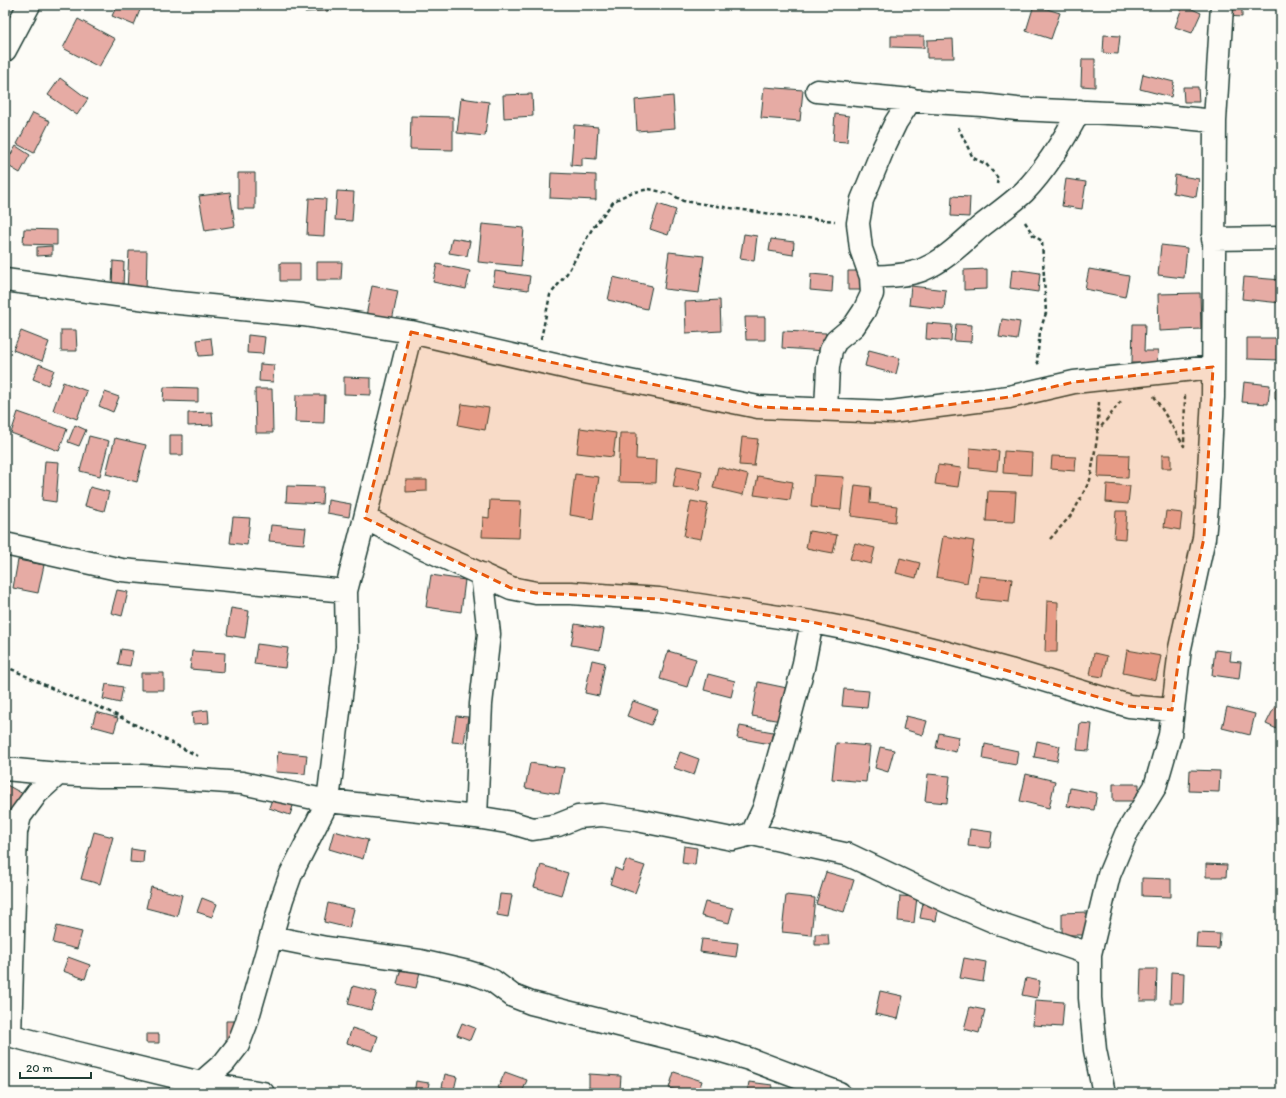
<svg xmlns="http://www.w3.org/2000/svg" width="1286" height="1098" viewBox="0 0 1286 1098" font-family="Itim,sans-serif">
  <rect width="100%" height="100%" fill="#fdfcf7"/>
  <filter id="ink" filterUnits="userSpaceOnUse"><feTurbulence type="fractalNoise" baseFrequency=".025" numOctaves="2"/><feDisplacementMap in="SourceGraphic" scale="8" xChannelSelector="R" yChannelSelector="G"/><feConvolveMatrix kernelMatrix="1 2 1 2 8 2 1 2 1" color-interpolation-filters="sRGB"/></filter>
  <g filter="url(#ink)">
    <path fill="#e6aba4" stroke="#1f3d34" d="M117,5h25l-8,20 -22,-9z
      M304,5h23l1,6 -24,1z
      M1034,5l26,8 -9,26 -25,-8z
      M1183,5l18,8 -9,20 -17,-6z
      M1228,5h14v12l-15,-1z
      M78,19l37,20 -16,28 -36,-19z
      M1104,35l16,1 -2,18 -15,-1z
      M891,36h33v12l-33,-1z
      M953,39l1,19h-27v-18z
      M1281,39v32h-3z
      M1082,59h13v28l-14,-1z
      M1143,74l31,8 -3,15 -31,-8z
      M60,78l28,21 -11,16 -29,-20z
      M764,87l39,3 -3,31 -39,-3z
      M1183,87h15l1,15h-15z
      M532,94l1,22 -29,2 -1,-23z
      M673,96l2,32 -38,3 -2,-31z
      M461,98l28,4 -4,34 -28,-3z
      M33,113l17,8 -16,32 -17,-9z
      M835,114l14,2 -2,26 -14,-1z
      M411,116l42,1v33l-43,-1z
      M574,125l24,2 -2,32 -14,-1v8l-11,-1z
      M16,146l14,9 -10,18 -15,-9z
      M238,173h17v36h-17z
      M551,173l45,2v25l-46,-2z
      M1175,175l24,4 -3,18 -23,-4z
      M1066,179l20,3 -4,27 -20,-3z
      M337,191l17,1 -2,29 -17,-1z
      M230,192l5,34 -30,5 -6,-35z
      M952,196l18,1 -1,20 -18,-1z
      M309,198l17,1 -2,37 -17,-1z
      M658,204l18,6 -8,25 -18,-6z
      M482,224l42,4 -3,38 -43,-4z
      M24,229l33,1v15l-34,-1z
      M744,234l13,2 -3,25 -14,-2z
      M452,238l18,3 -3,15 -18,-3z
      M771,239l23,3 -1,13 -24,-4z
      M1161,245l26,3 -3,30 -26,-3z
      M52,246v9l-15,1v-9z
      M129,251h18l-1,42 -19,-1z
      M669,252l35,4 -5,37 -35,-4z
      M113,261l11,1 -1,25h-11z
      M317,262h25l-1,18h-24z
      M280,263h20v18h-20z
      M437,264l33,7 -4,18 -33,-7z
      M987,269v20l-23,1v-20z
      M1012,269l28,4 -2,19 -28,-4z
      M1089,269l40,7 -4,21 -40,-8z
      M495,271l35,5 -2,14 -35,-5z
      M848,271h13v19h-13z
      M811,274l22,2 -1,16 -22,-2z
      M613,277l39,9 -5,23 -39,-9z
      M1244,277l37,3v23l-39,-4z
      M372,286l26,5 -6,30 -26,-5z
      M911,286l35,4 -2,19 -35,-4z
      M1200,293l1,36 -42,2 -1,-37z
      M720,300l1,31 -35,2 -1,-31z
      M745,317h20v23h-19z
      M1002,319l18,3 -3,18 -18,-3z
      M927,323l25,2 -1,16 -25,-2z
      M956,324l16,1 -1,17 -17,-1z
      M1133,324h12l-1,27h14l-1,13 -25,-1z
      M61,330h15l1,21h-16z
      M21,331l28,11 -7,19 -29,-11z
      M783,331l43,2 -1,18 -43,-3z
      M248,335l17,2 -2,17 -16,-1z
      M211,338l2,17 -14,1 -2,-16z
      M1247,338h34v22l-34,-1z
      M869,350l31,8 -4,16 -31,-8z
      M39,364l15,6 -6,15 -15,-6z
      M260,364l14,1 -1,17 -14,-1z
      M344,377l27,1v17l-27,-1z
      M63,382l24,9 -10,28 -24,-9z
      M1244,382l26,3 -2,19 -26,-2z
      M1280,385h1v19l-5,-4 -1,-3v-7z
      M164,387l34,1v14l-35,-1z
      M255,389h17l1,44h-17z
      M105,392l14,5 -6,15 -14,-6z
      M296,395h29l-1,28 -29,-1z
      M462,404l27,4 -4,22 -27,-5z
      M18,412l49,17 -8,22 -48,-18z
      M212,412l1,13 -25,1v-13z
      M75,425l11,5 -7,16 -11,-4z
      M580,428l36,5 -3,24 -36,-4z
      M620,433h17l-1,26 21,1 -1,23 -38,-1z
      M170,435h13v20h-13z
      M89,436l20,5 -9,35 -20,-5z
      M742,437l16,2 -4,27 -15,-1z
      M115,438l31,7 -9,37 -31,-8z
      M970,448l29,3 -2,20 -28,-3z
      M1004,451l28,2 -1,22 -28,-2z
      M1099,454l30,1 -1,23 -30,-1z
      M1162,455h9v13h-9z
      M1052,456l24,1 -1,14 -24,-2z
      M45,461l14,1 -3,40 -14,-2z
      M938,465l23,3 -3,19 -23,-3z
      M677,466l25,5 -3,20 -26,-4z
      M718,467l30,8 -5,20 -30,-7z
      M575,474l24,3 -6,42 -23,-4z
      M814,475l30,2 -3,33 -30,-3z
      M758,476l35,6 -3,18 -36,-5z
      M406,480h21v11l-21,1z
      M1107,484l23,2 -2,18 -22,-2z
      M855,485l16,2 -1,16 27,3 -2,16 -44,-6z
      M287,486l36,1 -1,17 -36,-2z
      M90,487l19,5 -5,19 -19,-5z
      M988,491l28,1 -2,30 -28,-1z
      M328,500l23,4 -2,13 -22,-4z
      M490,500l31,1 -2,37 -37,-1 1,-20 6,1z
      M691,501l17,3 -7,35 -17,-3z
      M1116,511h11l-2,28 -11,-1z
      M1166,511l16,2 -2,17 -16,-3z
      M233,517l17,1 -3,27 -17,-2z
      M271,525l35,3 -2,16 -35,-3z
      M809,531l28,4 -4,18 -27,-5z
      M943,536l31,5 -7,42 -31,-6z
      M855,543l20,5 -4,16 -21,-5z
      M900,558l20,5 -4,15 -20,-5z
      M18,560l26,5 -6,28 -25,-5z
      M431,575l34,5 -4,32 -35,-5z
      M979,576l33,3 -3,23 -32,-3z
      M117,590l11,2 -6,24 -11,-3z
      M1047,601l11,1 -1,50h-12z
      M231,608l18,3 -4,27 -18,-3z
      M575,624l29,5 -4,21 -29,-5z
      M257,644l31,4 -3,20 -31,-4z
      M121,649l12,2 -3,15 -12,-2z
      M1127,650l34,6 -5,24 -33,-7z
      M1215,650l16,2 -1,9 11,1 -2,17 -27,-4z
      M192,651l33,2 -1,19 -34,-3z
      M668,651l28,8 -9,28 -27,-8z
      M1094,653l13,3 -4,21 -13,-2z
      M592,660l13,3 -6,33 -14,-3z
      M141,673h23v17h-23z
      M708,674l27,7 -4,16 -27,-7z
      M758,682l29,6 -6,33 -29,-5z
      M106,684l17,3 -3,16 -17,-4z
      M844,689l25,2 -2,17 -25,-2z
      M633,701l25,9 -7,15 -24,-9z
      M1275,706l6,3v18l-2,3 -13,-6z
      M1227,707l28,7 -5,21 -28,-7z
      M208,710l1,13 -16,1 -1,-12z
      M96,712l22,6 -4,14 -22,-6z
      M456,716l12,1 -4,26 -12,-1z
      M906,716l21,5 -4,14 -20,-6z
      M1080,723l12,1 -3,27 -12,-1z
      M740,726l33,6 -3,12 -33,-6z
      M939,733l20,4 -3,15 -20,-4z
      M1037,741l23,5 -3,15 -23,-4z
      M836,743l34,3 -4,36 -34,-3z
      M985,744l33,7 -2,14 -33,-6z
      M880,747l14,3 -6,22 -13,-4z
      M278,752l29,3 -2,19 -29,-2z
      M680,752l19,7 -5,16 -20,-7z
      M530,763l34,5 -5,26 -34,-6z
      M1190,770l30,1 -1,21 -30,-1z
      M928,774l22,2 -3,27 -22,-2z
      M1026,774l29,7 -6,27 -29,-7z
      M5,784l20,11 -20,35z
      M1113,784h26v17h-26z
      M1070,788l27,5 -3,17 -27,-4z
      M273,796l21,7 -4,12 -21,-7z
      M970,829l22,3 -2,16 -22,-2z
      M334,831l34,9 -5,19 -34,-10z
      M94,832l19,5 -13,47 -19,-5z
      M684,846l13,2 -2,17 -13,-2z
      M131,849l13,2 -1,12 -13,-1z
      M626,860l19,6 -10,27 -25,-9 5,-16 7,3z
      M1206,864l21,1 -1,12h-20z
      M541,865l27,8 -7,22 -27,-8z
      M826,872l28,8 -10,32 -28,-8z
      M1142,878l29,1v18l-29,-1z
      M151,887l31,8 -5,21 -31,-8z
      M500,894l12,1 -4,22 -11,-2z
      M786,895l29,3 -4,37 -29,-3z
      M900,896l17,1 -3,26 -16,-2z
      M202,898l15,6 -5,13 -15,-5z
      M705,902l28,6 -4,15 -28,-7z
      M328,903l26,6 -5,19 -25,-6z
      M923,903l16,3 -3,15 -16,-3z
      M1086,912l1,23h-25v-22z
      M57,926l25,6 -5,17 -24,-6z
      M1197,933l23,1 -1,15 -23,-1z
      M815,934h13l1,11h-14z
      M702,939l36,4 -2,14 -36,-5z
      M68,957l22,8 -5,14 -22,-8z
      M964,958l22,4 -3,20 -23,-4z
      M402,964l19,4 -5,20 -19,-4z
      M1141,969h16l-1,32h-16z
      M1171,972l13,1 -1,30h-13z
      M1026,978l14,3 -3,17 -15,-3z
      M353,986l24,6 -6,18 -23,-6z
      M880,991l23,5 -5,23 -23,-5z
      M1035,1000l29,2 -2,25 -29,-2z
      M970,1007l15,3 -6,23 -15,-4z
      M226,1021h11v20h-11z
      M462,1023l13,5 -5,12 -13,-5z
      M352,1028l26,8 -5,15 -26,-8z
      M146,1034h13v9h-13z
      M505,1072l22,8 -5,13h-11l-13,-5z
      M674,1072l28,9 -4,12h-12l-17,-5z
      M445,1074l12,3 -3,13 -12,-3z
      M589,1074l32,2 -1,14 -31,-1z
      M416,1081l13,2 -2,10h-13z
      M749,1082l23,3 -1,8h-24z"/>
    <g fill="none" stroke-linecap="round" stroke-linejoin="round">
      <defs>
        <path id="minor" d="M5,50l24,-45
          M817,91l115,11 50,3 35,4 137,6 61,6
          M1213,239l68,-1
          M871,277c17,-1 35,-1 51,-7 22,-9 39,-26 57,-42 15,-12 31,-23 45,-36 23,-24 40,-52 55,-81
          M5,280l164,22 134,13 108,17 179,41 168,34 133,5 118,-15 65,-15 139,-15
          M826,409l2,-42 3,-17 5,-9 18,-15 10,-15 8,-17 -1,-17 -10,-28 -3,-26 4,-23 21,-51 13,-27 15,-23
          M365,518l50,26 96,44 25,5h35l88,6 153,23 52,10 72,18 74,20 119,36 43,4
          M5,544l117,26 224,21
          M5,769l53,5 41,2h43l100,7 86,18 148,16 37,6 20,6 25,-4 20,-8 24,-2 35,5 95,19 20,-5 12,-26 24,-84 15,-56 9,-46
          M476,817l5,-113 8,-70 -7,-60
          M752,834l97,21 97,46 52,22 92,31
          M271,937l55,11 94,13 48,11 13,4 12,5 20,15 18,7 184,46 34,10 90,34
          M5,1034l64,17 132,32 62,10
          M10,1036l6,-204 4,-16 17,-23 21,-19
          M201,1083l23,-20 14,-18 8,-21 36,-125 9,-25 37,-73 19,-154 -1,-56 19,-73 46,-186
          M1104,1093l-9,-43 -5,-52v-44l19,-79 17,-41 29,-47 15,-52 10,-87 24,-110 3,-31 6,-110 2,-276 7,-116"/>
      </defs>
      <use href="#minor" stroke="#1f3d34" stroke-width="25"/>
      <path stroke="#1f3d34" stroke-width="2.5" stroke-dasharray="4 3" stroke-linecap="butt" d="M958,127l15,31 13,6 12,14 -1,6
        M1025,222l8,13 9,6 4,72 -6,18 -3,30 3,6
        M541,339l9,-44 18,-23 24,-43 22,-28 16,-8 19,-4 22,5 12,7 102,15 50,5
        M1154,396l30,50 1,-53
        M1097,432l24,-31
        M1050,539l23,-26 17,-33 7,-41 2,-37
        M5,666l61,29 40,15 92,46"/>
      <use href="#minor" stroke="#fdfcf7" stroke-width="22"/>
    </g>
  </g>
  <path fill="#e8590c" fill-opacity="0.2" stroke="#e8590c" stroke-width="3" stroke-dasharray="8 5" stroke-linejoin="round" d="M411,332l347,75 133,5 118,-15 65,-15 139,-15 -9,171 -24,110 -8,62 -43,-4 -193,-56 -124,-28 -153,-23 -123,-6 -25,-5 -146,-70z"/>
  <rect width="1286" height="1098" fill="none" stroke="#fdfcf7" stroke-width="20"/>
  <rect x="10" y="10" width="1266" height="1078" fill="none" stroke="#1f3d34" stroke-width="1.5" filter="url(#ink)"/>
  <path d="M20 1072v6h71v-6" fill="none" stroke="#1f3d34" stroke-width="2"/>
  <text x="26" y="1072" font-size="12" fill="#1f3d34" stroke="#fdfcf7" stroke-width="3" paint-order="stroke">20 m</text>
</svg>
